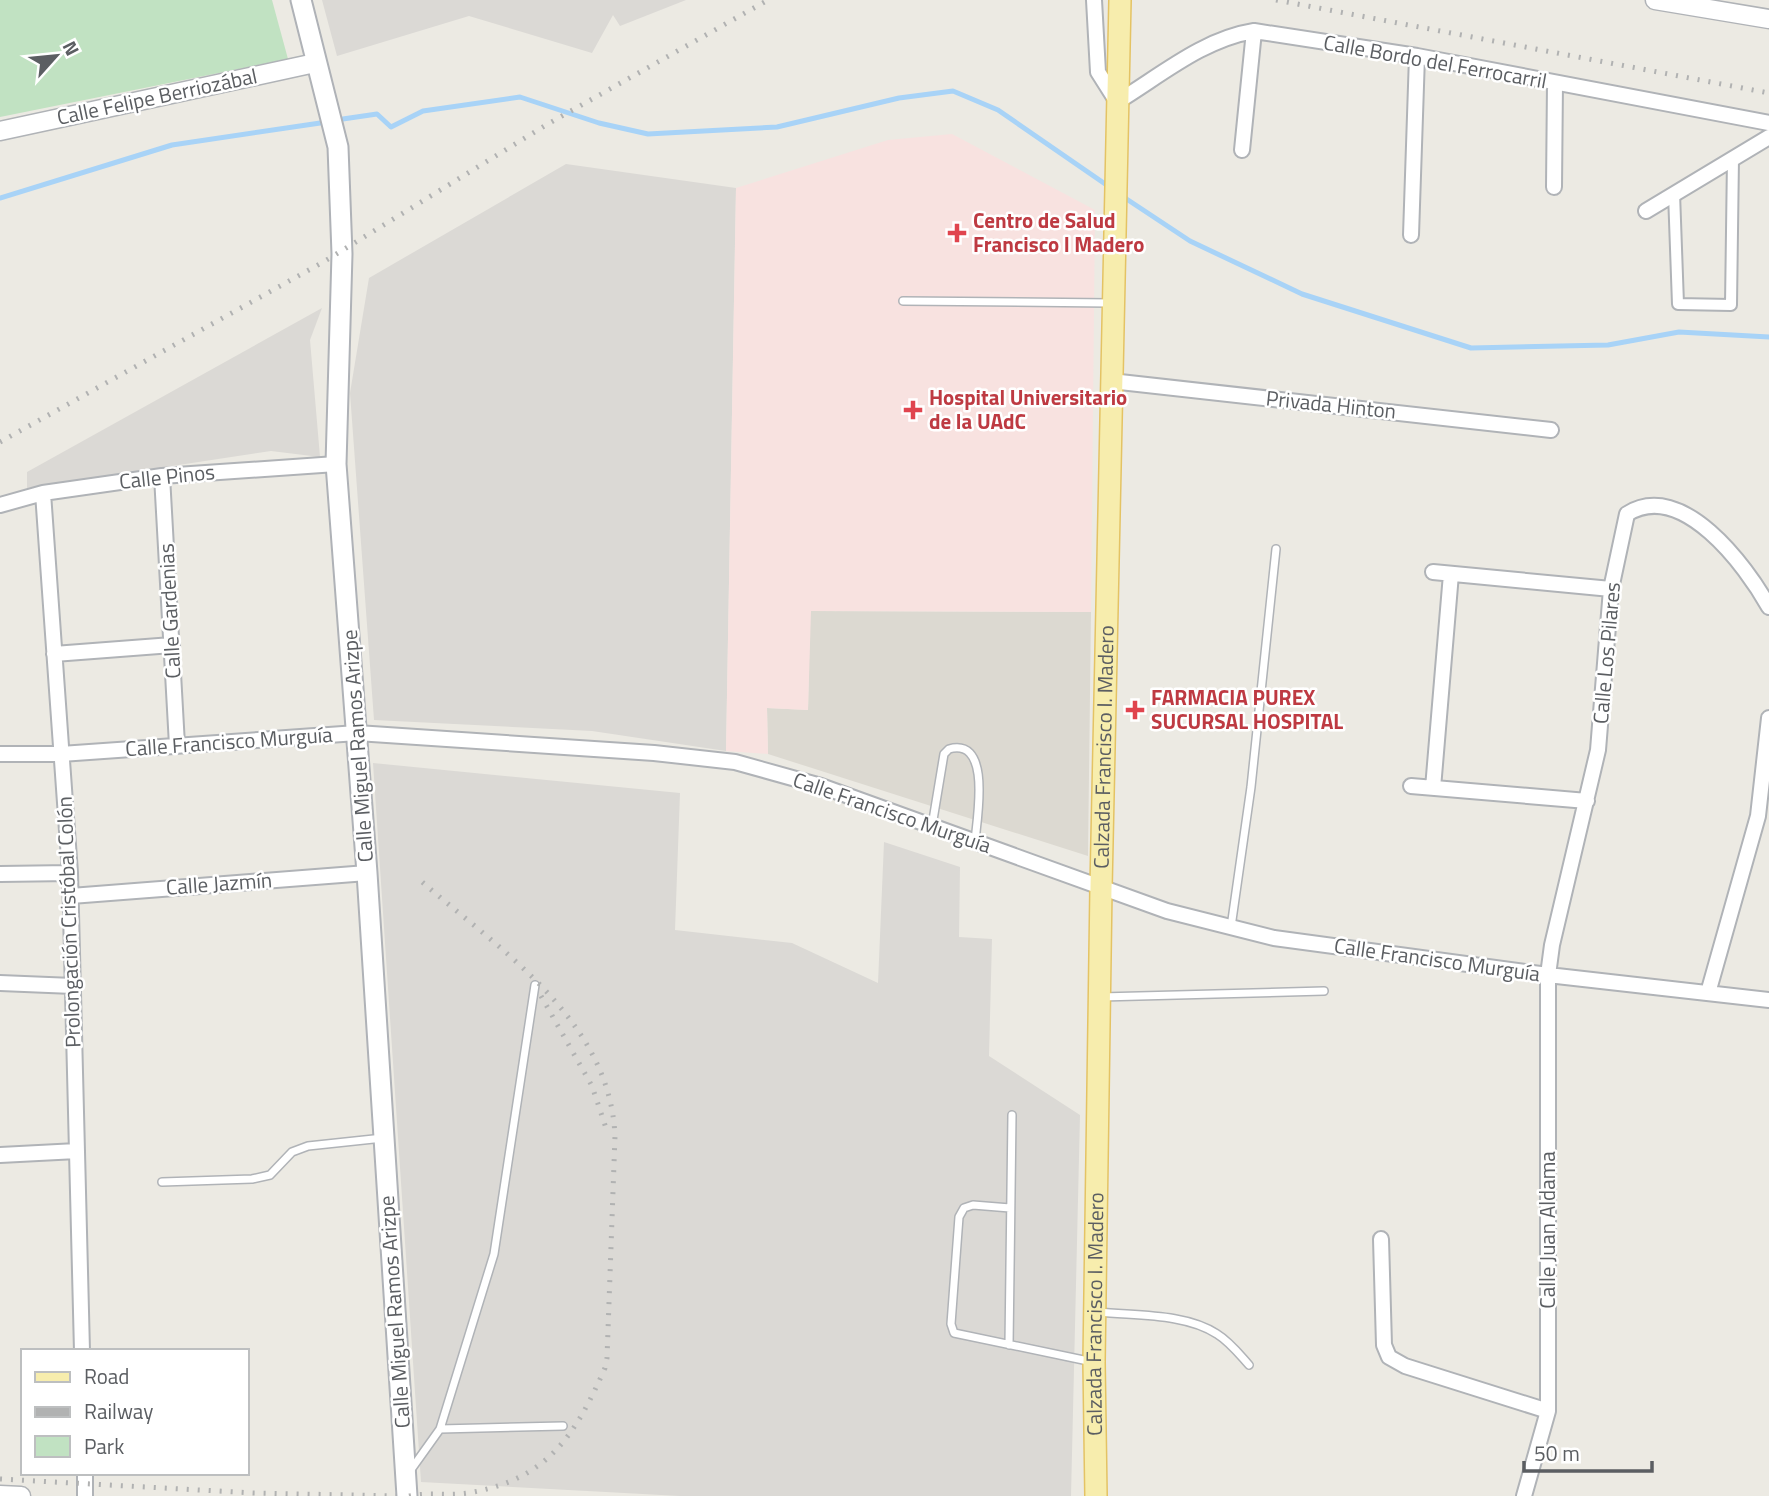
<svg xmlns="http://www.w3.org/2000/svg" width="1769" height="1496" viewBox="0 0 1769 1496" font-family="'Titillium Web',sans-serif">
  <rect width="100%" height="100%" fill="#eceae3"/>
  <path fill="#dbd9d5" d="M322,0h364l-66,26 -7,-11 -21,38 -123,-37 -132,40z
    M566,164l170,24 -10,563 -134,-20 -218,-11 -24,-327 19,-115z
    M322,308l-12,32 10,117 -49,-6 -244,37v-16z
    M373,763l307,30 -5,137 117,13 86,40 6,-141 76,25 -1,70 33,2 -3,117 91,59 -9,381h-391l-259,-14z"/>
  <path fill="#dcd9d1" d="M810,611l281,1 -3,244 -320,-102 -1,-46 41,2z"/>
  <path fill="#f8e2e0" d="M952,134l143,76 -4,402 -280,-1 -3,99 -41,-2 1,46 -42,-3 10,-563 152,-48z"/>
  <path fill="#c1e2c2" d="M0,0h272l16,59 -288,58z"/>
  <g fill="none" stroke-linecap="round" stroke-linejoin="round">
    <path stroke="#a8d3f7" stroke-width="5" d="M336,120l41,-6 14,13 32,-16 97,-14 79,26 49,11 129,-7 122,-29 54,-7 45,19 113,78
      M1122,196l68,45 112,53 169,54 137,-3 71,-13 90,5
      M0,198l172,-53 155,-23"/>
    <defs>
      <path id="service" d="M903,301l207,2
        M932,826l12,-72 5,-5c43,-12 28,69 26,92
        M1231,927l20,-140 25,-238
        M1101,997l223,-6
        M162,1182l90,-3 18,-4 22,-23 16,-6 75,-8
        M1010,1208l-37,-3 -9,3 -5,9 -8,107 3,9 139,29
        M1099,1312c36,4 86,1 118,22 13,8 22,20 32,31
        M1009,1345l3,-230
        M440,1429l123,-3
        M410,1471l30,-42 54,-175 41,-269"/>
      <path id="pedestrian" d="M1674,193l4,111 53,1 2,-147"/>
      <path id="minor" d="M1094,0l4,72 19,30c43,-26 86,-63 137,-71l163,25 352,67
        M1242,150l12,-119
        M1554,187l1,-104
        M1646,211l123,-74
        M1411,235l6,-179
        M1111,381l440,49
        M162,476l15,269
        M43,493l27,380 12,478
        M0,505l43,-12 119,-17 174,-12
        M1433,572l178,17
        M54,654l118,-9
        M0,754h61l296,-21 297,20 81,9 86,24 346,125 107,27 274,37 221,25
        M1411,786l176,15
        M1433,788l18,-214
        M0,874l70,-1
        M71,896l296,-23
        M0,983l73,3
        M1708,993l50,-177 11,-98
        M0,1155l77,-4
        M1381,1239l3,106 5,12 16,9 143,45
        M85,1473v23
        M1524,1496l24,-85v-436l4,-30 46,-195 13,-161 16,-75c55,-35 119,52 142,93"/>
      <path id="tertiary" d="M1655,0l114,19
        M0,131l315,-68
        M0,1495l21,1"/>
      <path id="secondary" d="M301,0l37,147 4,107 -6,210 31,409 40,623"/>
      <g id="primary">
        <path id="s1" d="M1096,1496l-2,-134 7,-474 19,-888"/>
      </g>
    </defs>
    <use href="#service" stroke="#b0b3b7" stroke-width="10"/>
    <use href="#pedestrian" stroke="#b0b3b7" stroke-width="14"/>
    <use href="#minor" stroke="#b0b3b7" stroke-width="18"/>
    <use href="#tertiary" stroke="#b0b3b7" stroke-width="21"/>
    <use href="#secondary" stroke="#afb2b7" stroke-width="23"/>
    <use href="#primary" stroke="#e4c364" stroke-width="24"/>
    <use href="#service" stroke="#fff" stroke-width="7"/>
    <use href="#pedestrian" stroke="#fff" stroke-width="10"/>
    <use href="#minor" stroke="#fff" stroke-width="14"/>
    <use href="#tertiary" stroke="#fff" stroke-width="18"/>
    <use href="#secondary" stroke="#fff" stroke-width="19"/>
    <use href="#primary" stroke="#f7edad" stroke-width="21"/>
    <path stroke="#b1b2b2" stroke-width="5" stroke-dasharray="2 9" stroke-linecap="butt" d="M1276,0l493,93
      M0,442l325,-181 221,-136 222,-125
      M541,996l51,90 16,48
      M0,1479l254,14 142,3
      M409,1496c20,-4 40,0 59,-3 79,-13 107,-57 137,-125l2,-10 8,-222c-5,-116 -115,-186 -194,-255"/>
  </g>
  <g fill="#e0444e" stroke="#fff" stroke-width="2.5">
    <path d="M953.5 222.5h7v7h7v7h-7v7h-7v-7h-7v-7h7z"/>
    <path d="M909.5 399.5h7v7h7v7h-7v7h-7v-7h-7v-7h7z"/>
    <path d="M1131.5 699.5h7v7h7v7h-7v7h-7v-7h-7v-7h7z"/>
  </g>
  <g text-anchor="middle" stroke-width="5" stroke-linejoin="round" paint-order="stroke">
    <g font-size="21" fill="#5b5e62" stroke="#fff">
      <text transform="translate(1435 62) rotate(10)" y="7">Calle Bordo del Ferrocarril</text>
      <text transform="translate(157 97) rotate(-12)" y="7">Calle Felipe Berriozábal</text>
      <text transform="translate(1331 405) rotate(6)" y="7">Privada Hinton</text>
      <text transform="translate(167 477) rotate(-6)" y="7">Calle Pinos</text>
      <text transform="translate(170 611) rotate(-93)" y="7">Calle Gardenias</text>
      <text transform="translate(1607 653) rotate(-85)" y="7">Calle Los Pilares</text>
      <text transform="translate(229 742) rotate(-4)" y="7">Calle Francisco Murguía</text>
      <text transform="translate(358 746) rotate(-94)" y="7">Calle Miguel Ramos Arizpe</text>
      <text dy="7" stroke="none"><textPath href="#s1" startOffset="749">Calzada Francisco I. Madero</textPath></text>
      <text transform="translate(892 813) rotate(19)" y="7">Calle Francisco Murguía</text>
      <text transform="translate(219 884) rotate(-4)" y="7">Calle Jazmín</text>
      <text transform="translate(69 922) rotate(-92)" y="7">Prolongación Cristóbal Colón</text>
      <text transform="translate(1437 960) rotate(8)" y="7">Calle Francisco Murguía</text>
      <text transform="translate(1548 1230) rotate(-90)" y="7">Calle Juan Aldama</text>
      <text transform="translate(395 1312) rotate(-94)" y="7">Calle Miguel Ramos Arizpe</text>
      <text dy="7" stroke="none"><textPath href="#s1" startOffset="182">Calzada Francisco I. Madero</textPath></text>
    </g>
    <g font-size="21" font-weight="bold" fill="#be3a42" stroke="#fff" text-anchor="start">
      <text x="973" y="228">Centro de Salud<tspan x="973" dy="24">Francisco I Madero</tspan></text>
      <text x="929" y="405">Hospital Universitario<tspan x="929" dy="24">de la UAdC</tspan></text>
      <text x="1151" y="705">FARMACIA PUREX<tspan x="1151" dy="24">SUCURSAL HOSPITAL</tspan></text>
    </g>
  </g>
  <rect x="21" y="1349" width="228" height="126" fill="#ffffff" stroke="#bdbfc0" stroke-width="2"/>
  <rect x="35" y="1372" width="35" height="10" fill="#f7edad" stroke="#bdbfc0" stroke-width="2"/>
  <text x="84" y="1384" font-size="21" fill="#5b5e62">Road</text>
  <rect x="35" y="1407" width="35" height="10" fill="#b1b2b2" stroke="#bdbfc0" stroke-width="2"/>
  <text x="84" y="1419" font-size="21" fill="#5b5e62">Railway</text>
  <rect x="35" y="1436" width="35" height="21" fill="#c1e2c2" stroke="#bdbfc0" stroke-width="2"/>
  <text x="84" y="1454" font-size="21" fill="#5b5e62">Park</text>
  <g transform="translate(56 56) rotate(63)" stroke="#ffffff" stroke-width="5" paint-order="stroke">
  <path d="M0-5L12 26L0 18L-12 26Z" fill="#5b5e62"/>
  <text y="-10" font-size="19" font-weight="bold" text-anchor="middle" fill="#5b5e62">N</text>
  </g>
  <path d="M1524 1461v10h128v-10" fill="none" stroke="#5b5e62" stroke-width="3.5"/>
  <text x="1534" y="1461" font-size="21" fill="#5b5e62" stroke="#ffffff" stroke-width="5" paint-order="stroke">50 m</text>
</svg>
